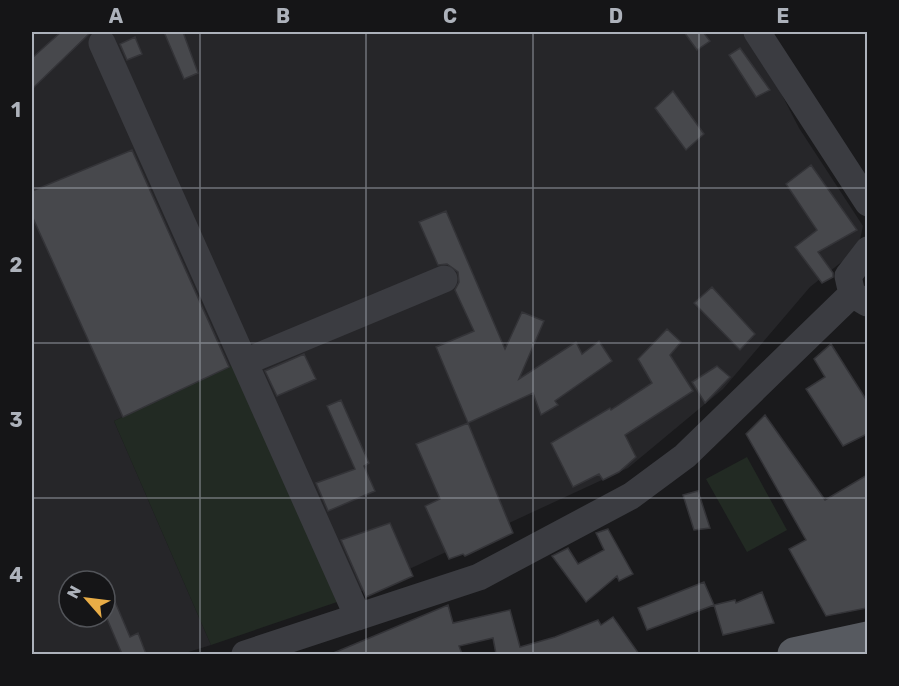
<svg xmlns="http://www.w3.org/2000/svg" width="899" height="686" viewBox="0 0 899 686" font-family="Rubik,sans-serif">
  <rect width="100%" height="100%" fill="#1a1a1c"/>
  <path fill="#262629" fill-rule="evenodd" d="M32,32h711l22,30 34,66 64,98 -5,23 -48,38 -87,102 -95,79 -288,133 -101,-238 -125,58 97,224 -29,9h-150zM69,581h36v36h-36z"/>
  <path fill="#222a23" d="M239,362l101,239 -129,44 -97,-224z
    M747,457l40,73 -40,22 -41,-73z"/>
  <path fill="#47484c" stroke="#343438" stroke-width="1.5" d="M61,32h30l-59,57v-31z
    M164,32h19l15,41 -14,6z
    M684,32h19l7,9 -13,9z
    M135,37l7,17 -15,6 -7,-16z
    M740,48l30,42 -14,7 -27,-42z
    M673,91l31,43 -18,16 -31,-42z
    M132,150l97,217 -106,50 -91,-201v-25z
    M811,165l46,65 -39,22 15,21v4l-11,6 -27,-36 22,-17 -31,-46z
    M446,211l59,138 17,-37 22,9 -25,58 57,-37 6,12 17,-13 13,20 -57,40 3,4 -17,10 -8,-22 -65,30 -32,-76 38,-16 -19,-41 4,-8 -1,-10 -11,-8 -9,1 -19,-43z
    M712,287l43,47 -15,16 -46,-47z
    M667,329l14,13 -11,13 23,36 -68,44 11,22 -17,15 -16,8 -4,-6 -26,13 -22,-44 59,-35 1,2 41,-27 -14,-24z
    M831,344l36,57v33l-24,12 -37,-57 19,-12 -11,-18z
    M304,354l12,25 -39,17 -12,-25z
    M717,366l13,11 -25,26 -13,-21z
    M341,400l28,63 -5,3 11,25 -47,20 -12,-28 39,-14 -28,-63z
    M765,415l60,85 42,-25v133l-41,8 -37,-67 17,-9 -60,-106z
    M468,423l45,110 -48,23 -2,-2 -14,5 -24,-53 15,-7 -24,-55z
    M698,491l12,37 -16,2 -11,-35z
    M390,523l23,53 -47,21 -25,-57z
    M608,529l25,45 -14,7 -2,-5 -31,26 -34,-46 16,-8 10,16 26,-14 -8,-17z
    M105,578l25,59 8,-4 8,21h-24l-17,-40z
    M704,582l10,23 -67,25 -9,-22z
    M762,592l12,31 -51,12 -9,-30 21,-5 1,3z
    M448,605l5,18 57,-13 10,37 35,-10 43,-17 3,5 12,-8 26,37h-143l-3,-16 -34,8 3,8h-131z"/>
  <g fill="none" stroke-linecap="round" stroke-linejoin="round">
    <path stroke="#3b3c41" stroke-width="27" d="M757,32l111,171
      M102,43l256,574
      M867,303l-15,-9 -4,-18 20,-26
      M245,362l199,-83
      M245,654l234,-77 152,-81 54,-40 167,-162"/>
    <path stroke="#575a60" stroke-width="33" d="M794,654l74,-16"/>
  </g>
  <path fill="none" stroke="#adb2bb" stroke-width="1.5" stroke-opacity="0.55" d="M200,32v622M366,32v622M533,32v622M699,32v622M32,188h836M32,343h836M32,498h836"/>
  <rect width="899" height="686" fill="none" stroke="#151517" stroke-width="66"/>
  <g transform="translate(87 599) rotate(298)"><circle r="28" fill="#151517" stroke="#525459" stroke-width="1.5"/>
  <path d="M0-4.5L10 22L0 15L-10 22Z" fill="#e9ad46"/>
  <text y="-9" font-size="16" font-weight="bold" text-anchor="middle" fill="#adb2bb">N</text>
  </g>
  <rect x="33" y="33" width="833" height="620" fill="none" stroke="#adb2bb" stroke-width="2"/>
  <g font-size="20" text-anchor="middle" font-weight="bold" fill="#adb2bb">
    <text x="116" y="23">A</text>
    <text x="283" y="23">B</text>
    <text x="450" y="23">C</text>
    <text x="616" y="23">D</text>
    <text x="783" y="23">E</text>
    <text x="16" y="117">1</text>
    <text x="16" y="272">2</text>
    <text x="16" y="427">3</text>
    <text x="16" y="582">4</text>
  </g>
</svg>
